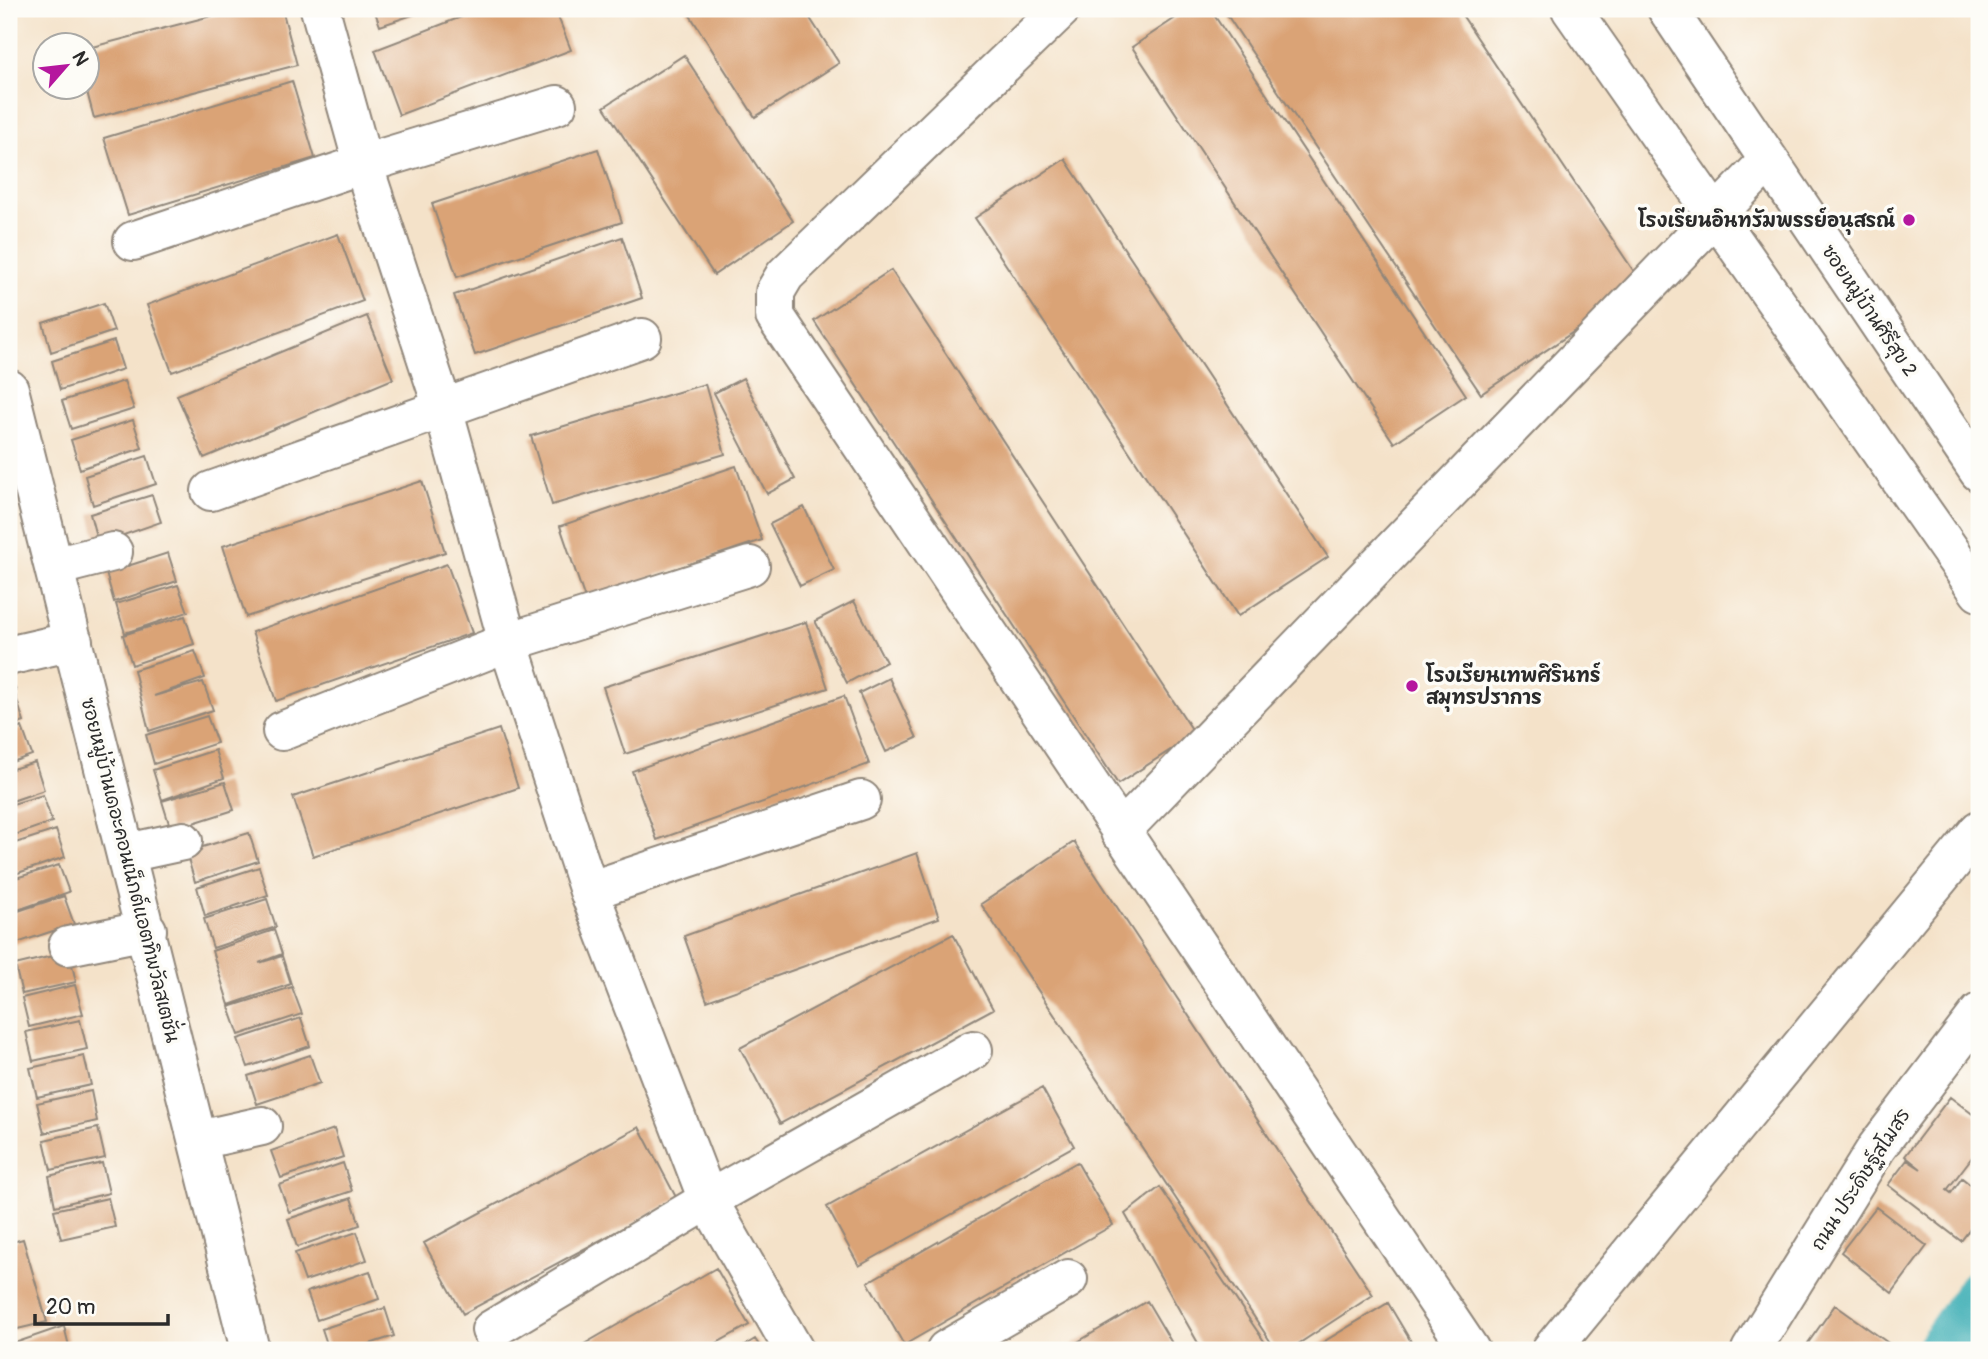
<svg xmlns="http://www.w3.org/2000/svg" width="1988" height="1359" viewBox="0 0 1988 1359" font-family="Pangolin,'Playpen Sans Thai',sans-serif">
  <rect width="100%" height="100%" fill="#fdfcf7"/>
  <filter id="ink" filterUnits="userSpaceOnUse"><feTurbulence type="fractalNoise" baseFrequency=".0143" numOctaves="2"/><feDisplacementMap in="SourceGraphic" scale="14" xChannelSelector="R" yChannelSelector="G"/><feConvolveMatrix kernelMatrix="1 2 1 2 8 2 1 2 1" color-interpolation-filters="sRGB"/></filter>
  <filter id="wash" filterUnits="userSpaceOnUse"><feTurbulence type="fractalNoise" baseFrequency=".00686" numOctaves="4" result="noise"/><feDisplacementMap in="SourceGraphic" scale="28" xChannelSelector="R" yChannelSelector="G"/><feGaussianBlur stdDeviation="1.57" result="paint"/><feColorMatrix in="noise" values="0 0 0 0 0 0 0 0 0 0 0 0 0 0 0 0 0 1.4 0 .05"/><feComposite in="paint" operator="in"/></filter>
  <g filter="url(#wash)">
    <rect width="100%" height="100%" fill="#f4e2c9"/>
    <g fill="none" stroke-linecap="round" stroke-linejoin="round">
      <path stroke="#3daeb5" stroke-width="47" d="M1939,1350l40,-58"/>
    </g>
    <g id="blocks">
      <path fill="#daa376" d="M238,9h44l15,56 -203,53 -8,-30 2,-40z
        M374,9h56l-50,17z
        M482,9h73l16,41 -172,65 -24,-65z
        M686,9h118l35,54 -84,54z
        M1189,9h21l256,386 -72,48 -262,-396z
        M1223,9h235l185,276 -162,109z
        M684,55l109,166 -79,54 -110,-168z
        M292,81l23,77 -187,57 -24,-77z
        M598,149l24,73 -165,55 -25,-73z
        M1065,159l263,398 -90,59 -263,-398z
        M338,234l25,67 -191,71 -25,-67z
        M622,237l20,61 -167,57 -21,-60z
        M891,270l304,464 -77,50 -304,-463z
        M104,303l10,28 -63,21 -8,-29z
        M367,316l26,63 -189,79 -27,-63z
        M114,341l9,28 -63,21 -8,-29z
        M743,378l52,101 -28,15 -53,-101z
        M124,381l10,28 -63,20 -9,-28z
        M705,384l20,70 -173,51 -21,-69z
        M133,420l9,28 -62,21 -9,-29z
        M147,456l9,28 -63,21 -8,-29z
        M736,466l26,74 -177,59 -25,-73z
        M422,481l23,71 -199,65 -23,-71z
        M152,495l9,27 -63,22 -8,-30z
        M804,507l30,63 -34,16 -30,-62z
        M168,553l9,28 -63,21 -8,-29z
        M447,564l25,69 -196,68 -24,-69z
        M178,585l10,27 -63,21 -9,-29z
        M854,601l32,61 -39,21 -32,-62z
        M185,616l9,28 -62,21 -9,-30z
        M806,622l22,66 -203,66 -22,-67z
        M195,651l10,27 -51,18 49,-14 10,28 -64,21 -15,-61z
        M9,671l7,20 -7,3z
        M889,678l28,60 -31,14 -27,-59z
        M15,694l9,28 -15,5v-31z
        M844,696l25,68 -212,76 -25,-69z
        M207,716l10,27 -63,21 -8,-29z
        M22,727l10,28 -23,8v-31z
        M499,729l19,59 -205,68 -20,-59z
        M215,750l9,28 -62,22 -9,-30z
        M35,762l9,28 -35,12v-32z
        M225,782l9,28 -63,20 -9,-29z
        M43,795l9,27 -43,15v-32z
        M56,830l9,27 -56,19v-31z
        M249,833l9,28 -63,21 -9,-30z
        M1074,842l299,453 -84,55h-13l-295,-446z
        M917,853l22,65 -232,83 -23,-65z
        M59,865l10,27 -60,21v-33z
        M259,867l9,28 -63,21 -8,-29z
        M64,896l10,28 -63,21 -2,-31z
        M267,899l9,28 -63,21 -9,-29z
        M274,930l8,24 -23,9 23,-7 9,28 -62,21 -17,-54z
        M953,934l40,75 -213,115 -40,-76z
        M69,952l7,30 -54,12 -7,-29z
        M75,985l8,29 -54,13 -7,-29z
        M292,987l10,27 -63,21 -10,-28z
        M301,1018l9,28 -62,21 -10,-28z
        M80,1020l7,29 -54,12 -7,-29z
        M310,1055l10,28 -63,21 -9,-28z
        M84,1056l7,29 -54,12 -7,-29z
        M1042,1088l32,58 -215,120 -32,-59z
        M91,1091l6,30 -53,12 -7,-30z
        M1950,1097l29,22v29l-32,42 4,3 11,-15 17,14v25l-18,24 -73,-56 19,-25 14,9 -16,-13z
        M639,1127l38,72 -214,115 -39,-71z
        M98,1128l7,30 -54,12 -7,-30z
        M334,1129l9,28 -62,21 -10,-27z
        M1077,1162l36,63 -209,120 -36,-63z
        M102,1163l7,30 -54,13 -6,-30z
        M343,1163l9,28 -63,21 -10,-27z
        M1160,1187l108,160 -4,3h-62l-77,-136z
        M108,1198l7,29 -54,12 -7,-29z
        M351,1198l9,27 -63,22 -9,-28z
        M1876,1207l51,39 -35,47 -51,-41z
        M357,1232l10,28 -62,21 -10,-28z
        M23,1239l24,83 -38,9v-88z
        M716,1268l33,57 -45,25h-123l-2,-3z
        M370,1271l9,28 -62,21 -10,-28z
        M1147,1301l29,49h-112z
        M1388,1303l28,47h-106z
        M1835,1305l63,45h-80l-10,-7z
        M385,1308l9,28 -43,14h-22l-7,-21z
        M64,1326l6,24h-61v-5z
        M755,1339l7,11h-25z"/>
    </g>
  </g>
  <g filter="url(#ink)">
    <use href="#blocks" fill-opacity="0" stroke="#90867a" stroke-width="2"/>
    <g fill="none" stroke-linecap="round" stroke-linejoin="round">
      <defs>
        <path id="minor" d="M320,9l43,155 80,244 65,234 81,249 119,309 86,150
          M1061,9l-276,266 -10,17v24l695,1034
          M1571,9l408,583
          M1667,9l312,463
          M133,241l230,-77 194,-59
          M9,389l241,961
          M211,491l431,-153
          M54,567l59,-15
          M12,655l61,-14
          M282,731l226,-89 242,-76
          M1120,832l649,-672
          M127,853l56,-12
          M589,891l272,-91
          M68,946l79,-16
          M199,1140l63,-14
          M491,1330l217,-130 265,-150
          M946,1350l122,-71
          M1551,1350l428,-520
          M1751,1350l126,-203 102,-134"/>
      </defs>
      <use href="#minor" stroke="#90867a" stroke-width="42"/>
      <use href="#minor" stroke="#fff" stroke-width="38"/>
    </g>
  </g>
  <g fill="#b5179e" stroke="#fdfcf7" stroke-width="2.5">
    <circle cx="1909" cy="220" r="7"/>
    <circle cx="1412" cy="686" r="7"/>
  </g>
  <g text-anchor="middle" stroke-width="7" stroke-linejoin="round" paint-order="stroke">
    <g font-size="19" font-weight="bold" fill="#2b2b2b" stroke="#fdfcf7" text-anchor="end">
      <text x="1895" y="227">โรงเรียนอินทรัมพรรย์อนุสรณ์</text>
      <text x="1426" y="682" text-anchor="start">โรงเรียนเทพศิรินทร์<tspan x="1426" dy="22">สมุทรปราการ</tspan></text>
    </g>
    <g font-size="19" fill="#2b2b2b" stroke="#fdfcf7">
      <text transform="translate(1870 310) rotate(56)" y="7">ซอยหมู่บ้านศิรีสุข 2</text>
      <text transform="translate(131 870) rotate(76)" y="7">ซอยหมู่บ้านเดอะคอนเน็กต์แอตทิพวัลสเตชั่น</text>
      <text transform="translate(1860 1179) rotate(-57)" y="7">ถนน ประดิษฐ์สโมสร</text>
    </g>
  </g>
  <rect width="1988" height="1359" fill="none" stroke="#fdfcf7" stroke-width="35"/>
  <g transform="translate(66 66) rotate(62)"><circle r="33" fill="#fdfcf7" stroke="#a9a8a5" stroke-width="2"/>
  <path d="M0-5L12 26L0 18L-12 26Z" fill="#b5179e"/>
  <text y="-10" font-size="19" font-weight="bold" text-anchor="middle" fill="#2b2b2b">N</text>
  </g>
  <path d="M35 1314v10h133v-10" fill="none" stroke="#2b2b2b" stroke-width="3.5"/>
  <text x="46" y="1314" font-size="21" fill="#2b2b2b" stroke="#fdfcf7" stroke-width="5" paint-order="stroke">20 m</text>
</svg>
